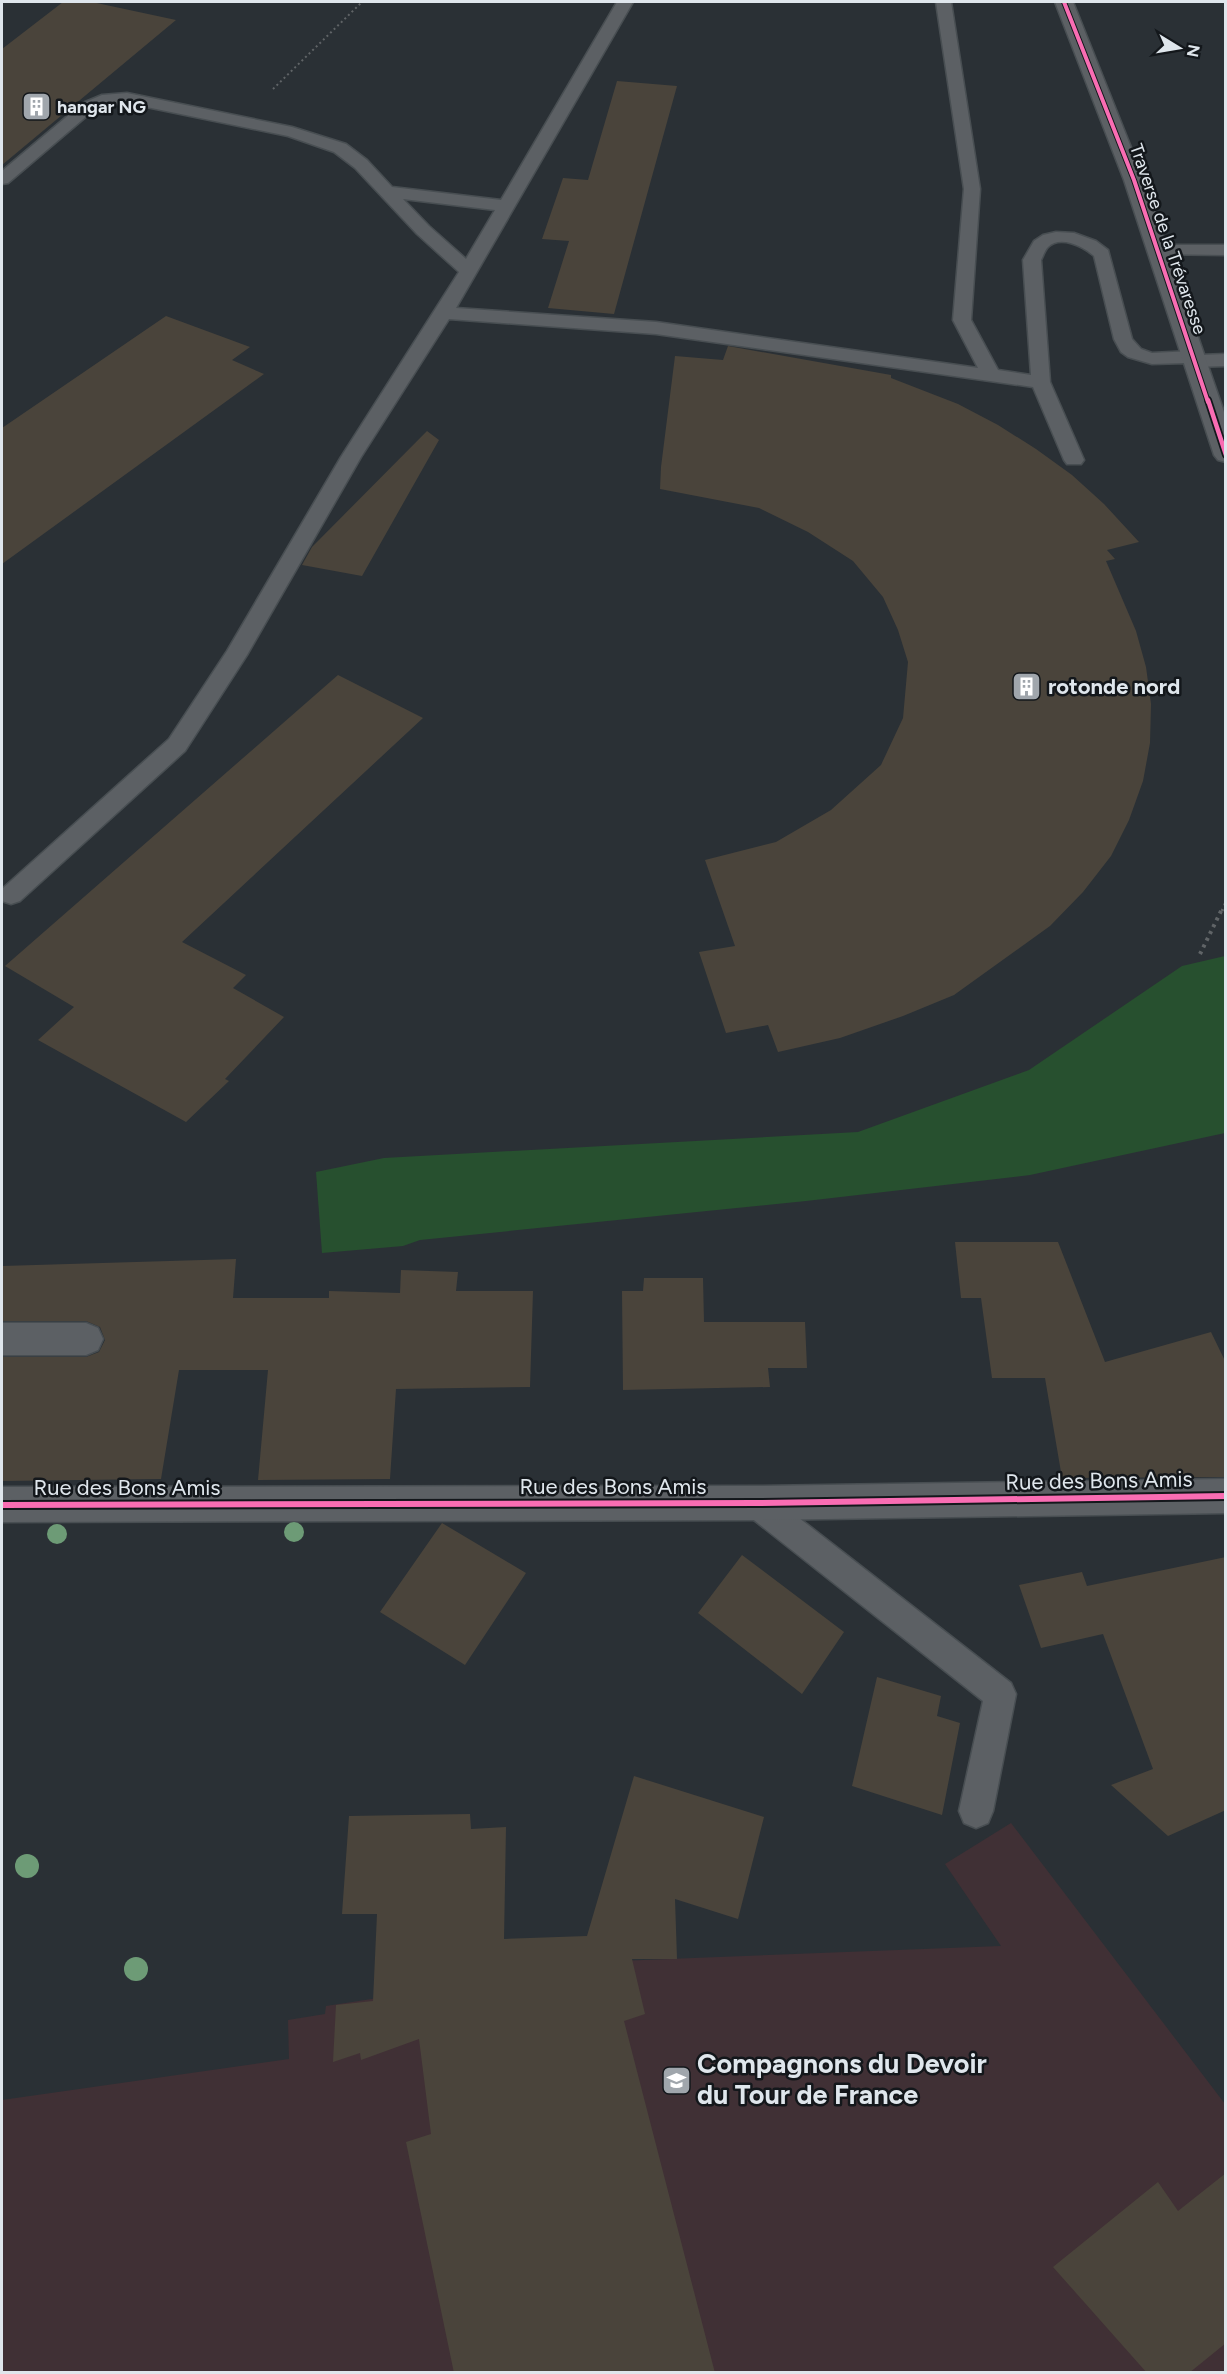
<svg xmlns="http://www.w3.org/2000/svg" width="1227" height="2374" viewBox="0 0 1227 2374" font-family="Figtree,sans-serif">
  <rect width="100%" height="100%" fill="#2a3035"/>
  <path fill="#403035" d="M1011,1823l214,281v268h-1223v-272l287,-41 -1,-39 37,-6 1,-8 292,-45 383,-15 -56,-82z"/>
  <path fill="#27502f" d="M1225,956v177l-195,42 -224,26 -386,39 -17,6 -81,7 -6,-81 68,-14 474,-26 171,-62 153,-104z"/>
  <path fill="#4a443b" d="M63,2h29l84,18 -174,145v-116z
    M617,81l60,5 -63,228 -66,-6 21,-67 -27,-2 21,-61 25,2z
    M166,316l84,31 -18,13 32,14 -262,190v-136z
    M728,346l163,29v3l67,26 40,21 38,24 36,26 32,29 35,38 -32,8 8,9 -9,2 30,70 10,36 5,37 -1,39 -7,38 -14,39 -18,36 -28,36 -33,34 -96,69 -51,21 -63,22 -62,14 -10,-27 -42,8 -27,-81 36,-6 -30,-86 71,-18 55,-32 50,-45 22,-47 5,-56 -10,-32 -15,-33 -30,-36 -45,-29 -49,-24 -99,-19 1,-22 14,-111 48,4z
    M427,431l12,9 -77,136 -60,-11 10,-18z
    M338,675l85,43 -241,224 64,33 -13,13 51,29 -59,62 4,2 -43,41 -148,-82 36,-33 -69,-41z
    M955,1242h103l47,120 106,-30 15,31v114l-164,1 -17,-100h-53l-11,-80h-20z
    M236,1259l-3,39h96v-7l71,2 1,-23 57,2 -2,19h77l-3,96 -134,2 -6,90 -132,1 10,-110h-89l-18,109 -159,2v-124h84l13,-5 6,-12 -5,-13 -14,-6h-84v-55z
    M644,1278h59l1,44h101l2,46h-39l2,19 -147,3 -1,-99h21z
    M442,1523l84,50 -61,92 -85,-53z
    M742,1555l102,77 -42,62 -104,-81z
    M1226,1557v253l-58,26 -57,-51 42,-16 -50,-135 -62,14 -22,-63 63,-13 5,14z
    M877,1677l64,19 -4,20 23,7 -18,92 -90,-29z
    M634,1776l130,41 -26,102 -63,-20 2,60h-45l13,55 -21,7 91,352h-261l-48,-231 25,-8 -12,-95 -58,21 -1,-7 -27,9 3,-57 37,-4 4,-87h-35l7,-98 121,-2 1,15 35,-2 -2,112 83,-3z
    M1226,2173v170l-37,30h-42l-94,-106 105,-85 20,29z"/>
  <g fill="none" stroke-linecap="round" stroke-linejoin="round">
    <defs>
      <path id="service" d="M617,2h16l-177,306 200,14 322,46 -25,-48 11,-131 -28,-187h15l29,187 -9,131 27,50 33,5 -8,-115 11,-19 9,-6 13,-3 18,1 22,8 12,9 24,89 9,10 11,4 40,-2 8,4 26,-1v12l-32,1 -8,-4 -34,1 -24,-7 -7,-5 -7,-13 -20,-83c-11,-10 -34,-21 -46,-9 -3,3 -5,9 -7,13l9,122 34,78 -3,4h-14l-3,-4 -31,-73 -377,-53 -207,-15 -88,138 -114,198 -62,96 -165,150 -9,3 -9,-3v-12l167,-150 58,-88 114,-194 118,-185 -42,-38 -62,-66 -21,-16 -46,-16 -161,-33 -22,2 -10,4 -87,74 -6,1v-13l81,-68 19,-8 25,-2 165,34 54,17 21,16 25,27 109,13zM403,199l92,11 -29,49 -37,-33z
        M1157,245h69v10l-75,-1 -3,-4 3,-4z
        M756,1489l11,4 244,190 5,11 -23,117 -5,12 -12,5 -12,-5 -5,-12 24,-110 -238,-188 -4,-10 4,-10z"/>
      <path id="minor" d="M1055,2h18l71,178 82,238v44l-8,-2 -4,-5 -90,-275z
        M2,1323h84l12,5 5,11 -5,11 -12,5h-84z
        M1226,1479v34l-470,7 -754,2v-35l754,-1z"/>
    </defs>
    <use href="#service" stroke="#484e52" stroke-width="3"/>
    <use href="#minor" stroke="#484e52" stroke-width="3"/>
    <path stroke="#606467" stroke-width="2" stroke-dasharray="2 3" stroke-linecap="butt" d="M273,89l89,-87"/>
    <path stroke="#606467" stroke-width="3" stroke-dasharray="2 4" stroke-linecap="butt" d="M1222,911l4,-9"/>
    <path stroke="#606467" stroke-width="4" stroke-dasharray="3 4.5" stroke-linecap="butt" d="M1200,954l22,-45"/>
    <use href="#service" fill="#5c6064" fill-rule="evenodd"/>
    <use href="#minor" fill="#5c6064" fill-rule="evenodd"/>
    <defs>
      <path id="cycleway-far2" d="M1064,2l70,178 74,222"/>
      <path id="cycleway-far1" d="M1208,400l18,55"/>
      <path id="cycleway" d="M2,1505l754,-2 470,-7"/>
    </defs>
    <use href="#cycleway-far2" stroke="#13171b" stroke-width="6"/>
    <use href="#cycleway-far1" stroke="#13171b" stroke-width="8"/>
    <use href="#cycleway" stroke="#13171b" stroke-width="10"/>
    <use href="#cycleway-far2" stroke="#f96db3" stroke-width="4"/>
    <use href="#cycleway-far1" stroke="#f96db3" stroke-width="4.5"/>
    <use href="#cycleway" stroke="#f96db3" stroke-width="6"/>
  </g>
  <g fill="#6d9b76">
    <circle cx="294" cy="1532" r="10"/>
    <circle cx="57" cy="1534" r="10"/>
    <circle cx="27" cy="1866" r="12"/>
    <circle cx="136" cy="1969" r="12"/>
  </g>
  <defs>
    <symbol id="building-square" viewBox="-11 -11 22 22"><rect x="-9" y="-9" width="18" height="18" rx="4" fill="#a0a6ac" stroke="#13171b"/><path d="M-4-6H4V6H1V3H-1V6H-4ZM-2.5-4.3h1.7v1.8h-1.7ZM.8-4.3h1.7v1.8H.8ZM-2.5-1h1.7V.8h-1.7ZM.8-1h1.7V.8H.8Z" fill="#fff"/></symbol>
    <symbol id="university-square" viewBox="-11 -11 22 22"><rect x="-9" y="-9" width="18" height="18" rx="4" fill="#a0a6ac" stroke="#13171b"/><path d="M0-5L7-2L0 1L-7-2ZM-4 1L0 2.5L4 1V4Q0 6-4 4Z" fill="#fff"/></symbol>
  </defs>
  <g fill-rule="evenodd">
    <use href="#building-square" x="20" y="90" width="33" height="33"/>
    <use href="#building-square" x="1010" y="670" width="33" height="33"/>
    <use href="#university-square" x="660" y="2064" width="33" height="33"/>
  </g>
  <g text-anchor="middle" stroke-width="5" stroke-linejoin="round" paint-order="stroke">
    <g font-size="18" font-weight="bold" fill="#dfe6ec" stroke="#13171b" text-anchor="start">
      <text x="57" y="113">hangar NG</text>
    </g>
    <g font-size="18" fill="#dfe6ec" stroke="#13171b">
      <text transform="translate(1168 239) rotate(71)" y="6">Traverse de la Trévaresse</text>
    </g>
    <g font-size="22" font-weight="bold" fill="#dfe6ec" stroke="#13171b" text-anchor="start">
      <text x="1048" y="694">rotonde nord</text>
    </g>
    <g font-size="22" fill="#dfe6ec" stroke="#13171b">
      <text transform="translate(1099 1480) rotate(-1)" y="8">Rue des Bons Amis</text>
      <text x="613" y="1494">Rue des Bons Amis</text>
      <text x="127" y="1495">Rue des Bons Amis</text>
    </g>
    <g font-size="27" font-weight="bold" fill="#dfe6ec" stroke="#13171b" text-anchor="start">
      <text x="697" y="2073">Compagnons du Devoir<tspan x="697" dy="31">du Tour de France</tspan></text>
    </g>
  </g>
  <rect width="1227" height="2374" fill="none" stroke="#dfe6ec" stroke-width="6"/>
  <g transform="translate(1179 48) rotate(101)" stroke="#13171b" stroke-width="4.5" paint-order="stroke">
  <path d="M0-4.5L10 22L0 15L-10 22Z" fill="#dfe6ec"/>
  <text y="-9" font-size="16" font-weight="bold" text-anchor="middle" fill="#dfe6ec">N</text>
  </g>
</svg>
